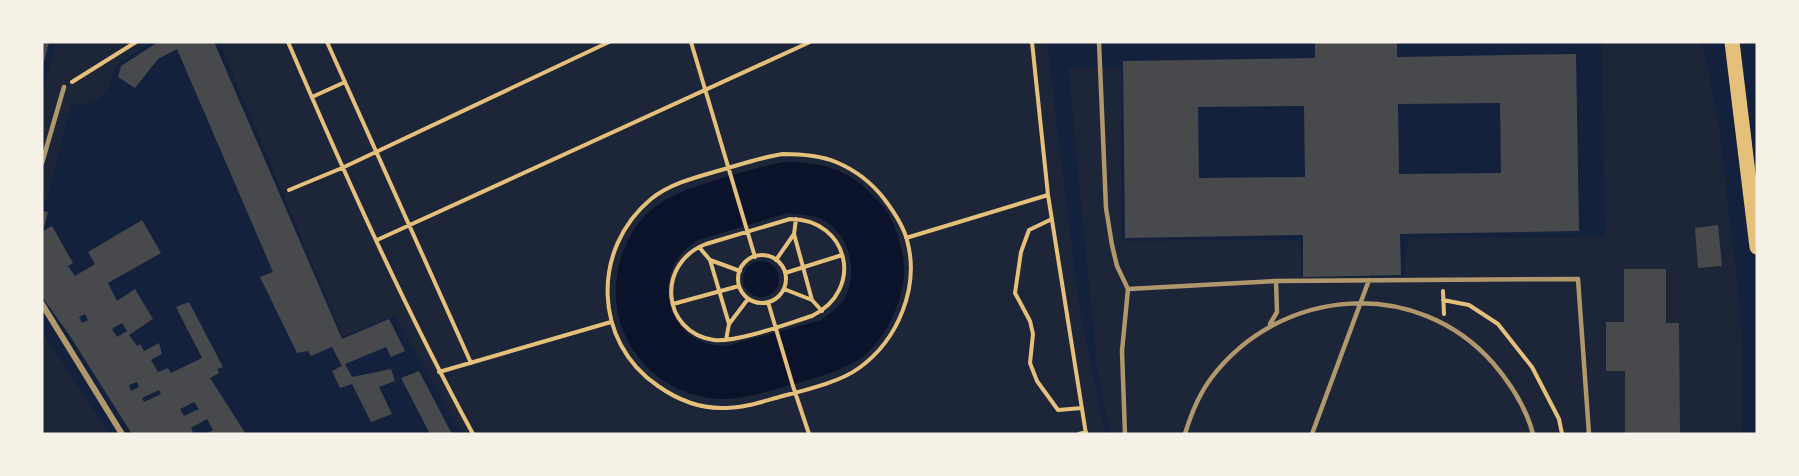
<svg xmlns="http://www.w3.org/2000/svg" width="1799" height="476" viewBox="0 0 1799 476" font-family="Helvetica,sans-serif">
  <rect width="100%" height="100%" fill="#14213d"/>
  <path fill="#1d2539" d="M56,42h95l-36,24c-5,26 -14,40 -44,38l-26,100 -3,-1v-107z
    M222,42h825l32,264 26,128h-643l-67,-119 -52,22 -123,-294z
    M1602,42h99c16,56 22,115 28,172 9,73 18,147 12,220h-631l-13,-66 -29,-301 53,2v172l179,-1 2,37h102l4,-39 197,-1z
    M42,332l67,102h-67z"/>
  <path fill="#0b132b" fill-rule="evenodd" d="M784,162c36,0 64,6 89,34 7,6 13,13 17,21 7,15 13,32 14,48 2,30 -16,70 -38,89 -18,16 -53,24 -75,31 -23,6 -47,15 -71,14 -51,-2 -95,-40 -103,-91 -6,-38 10,-83 42,-104 20,-13 41,-19 63,-26 21,-6 41,-12 62,-16zM788,213c12,2 26,2 37,8 26,16 34,54 18,80 -6,8 -14,13 -22,19l-95,26c-60,1 -80,-76 -28,-106z
    M743 279a18 18 0 1 1 36 0a18 18 0 1 1-36 0Z"/>
  <path fill="#48494c" fill-rule="evenodd" d="M42,42h7l-6,24h-1z
    M158,42h56l128,297 47,-20 16,32 -14,6 -5,-10 -41,17 7,13 39,-8 4,12 -16,6 13,27 -21,8 -19,-38 -12,4 -8,-17 10,-5 -10,-19 -21,9 -3,-5 -11,2 -37,-76 13,-5 -96,-223 -19,10 -23,29 -17,-11 3,-11z
    M1315,42h82v15l179,-3 3,177 -179,3 1,41 -98,2v-42l-178,3 -2,-177 192,-3zM1500,103l1,70 -102,1 -1,-70zM1304,106l1,71 -106,1 -1,-71z
    M43,211l5,1 -5,19 9,-5 21,37 -5,3 7,10 20,-12 -7,-12 54,-32 19,33 -53,30 9,18 18,-12 18,30 -24,16 8,11 3,-2 4,7 15,-8 3,11 -11,6 7,12 10,-4 3,5 31,-15 -26,-51 13,-5 34,65 -6,2 2,4 -9,5 36,56h-40l7,-4 -6,-11 -16,9 3,6h-62l-64,-101 -26,-36v-81zM85,314l3,6 -6,3 -3,-6zM122,323l5,8 -10,6 -5,-8zM137,382l2,5 -8,4 -2,-6zM159,390l2,4 -17,8 -2,-4zM194,402l5,7 -15,7 -4,-7z
    M1718,225l4,41 -24,2 -3,-40z
    M1624,269h42v54h13l1,111h-55v-63h-19v-49h18z
    M419,371l33,63h-22l-29,-56z"/>
  <g fill="none" stroke-linecap="round" stroke-linejoin="round">
    <path stroke="#e5c07b" stroke-width="4" d="M288,42c57,133 116,265 185,392
      M327,42l144,321
      M691,42l64,215
      M1032,42l16,153 38,239
      M72,82l64,-40
      M312,97l33,-15
      M783,154c18,0 36,1 53,8 19,8 37,22 49,38 9,12 18,25 22,40 13,47 -9,100 -48,128 -19,14 -53,22 -76,28 -19,5 -38,12 -58,12 -25,1 -47,-8 -67,-22 -65,-44 -67,-137 -7,-187 20,-16 46,-22 70,-29 21,-6 41,-13 62,-16z
      M289,190l53,-22 267,-126
      M790,219c59,0 75,71 22,97 -23,7 -76,27 -98,24 -53,-8 -58,-77 -8,-96z
      M1052,219l-23,11 -8,22 -6,41 15,28 3,13 -3,29 7,18 21,29 24,-2
      M794,234l18,66
      M906,238l142,-43
      M377,240l433,-198
      M699,247l11,13 30,11
      M738 279a24 24 0 1 1 48 0a24 24 0 1 1-48 0Z
      M710,260l19,64
      M776,260l18,-26 2,-15
      M785,273l57,-18
      M784,289l28,11 10,11
      M1443,291l1,23
      M1443,300l26,5 29,19 34,43 27,52 3,15
      M768,302l25,84 16,48
      M673,304l66,-18
      M726,340l3,-16 19,-25
      M439,372l172,-50
      M1079,434l7,-2"/>
    <path stroke="#b1986c" stroke-width="4.5" d="M1099,42l7,166 6,37 5,21 11,23
      M42,163l22,-76
      M1276,281l302,-2 11,155
      M1125,434l-3,-83 6,-62 148,-8 1,31 -7,12
      M1185,434c6,-20 14,-40 27,-57 70,-91 205,-100 281,-14 18,21 33,44 40,71
      M1312,434l57,-154"/>
    <path stroke="#b1986c" stroke-width="6" d="M42,304l80,130"/>
    <path stroke="#e5c07b" stroke-width="15" d="M1732,42l25,205"/>
  </g>
  <rect width="1799" height="476" fill="none" stroke="#f6f1e7" stroke-width="87"/>
</svg>
